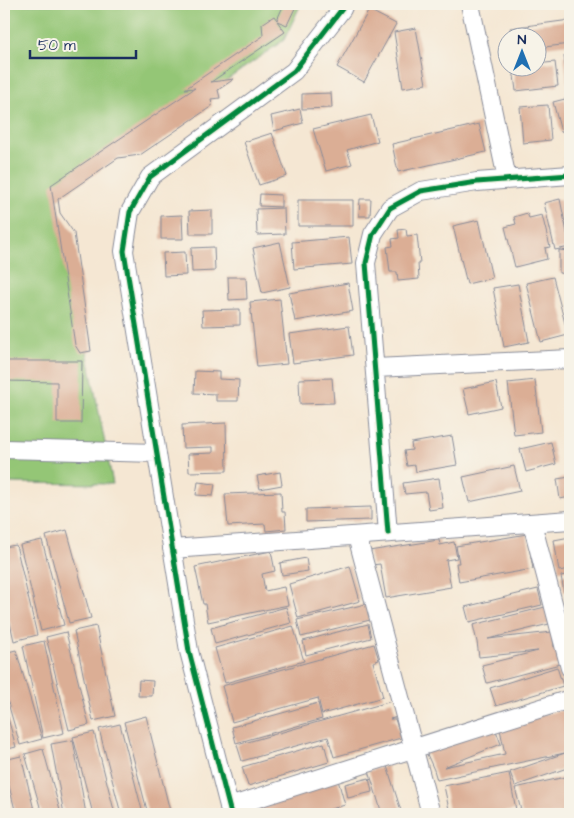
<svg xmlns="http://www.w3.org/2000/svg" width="574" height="818" viewBox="0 0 574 818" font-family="'Architects Daughter',sans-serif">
  <rect width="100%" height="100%" fill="#f7f3e8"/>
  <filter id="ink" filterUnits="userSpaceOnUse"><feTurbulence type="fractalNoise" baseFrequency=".02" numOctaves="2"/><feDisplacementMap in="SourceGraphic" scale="10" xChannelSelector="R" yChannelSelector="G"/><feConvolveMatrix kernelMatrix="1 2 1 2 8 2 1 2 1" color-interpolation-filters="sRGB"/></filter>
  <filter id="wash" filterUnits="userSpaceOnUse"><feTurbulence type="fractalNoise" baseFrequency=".0096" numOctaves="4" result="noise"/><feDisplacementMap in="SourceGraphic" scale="20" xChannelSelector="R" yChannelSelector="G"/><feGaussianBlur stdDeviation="1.12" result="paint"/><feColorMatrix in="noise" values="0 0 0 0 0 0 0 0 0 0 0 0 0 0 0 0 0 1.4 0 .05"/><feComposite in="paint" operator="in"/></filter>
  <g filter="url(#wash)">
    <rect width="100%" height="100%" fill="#f5e7d3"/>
    <path fill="#94c676" stroke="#587a6a" d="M4,4h297l-17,36 -227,159 56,285 -109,-1z"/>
    <g id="blocks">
      <path fill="#dbae95" d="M284,4h13l-10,21 -10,-4 8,11 -74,50 23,-3 -16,11 2,8 -9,1 1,7 -72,49 -22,3 -60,41 2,14 14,20 17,118 -11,2 -5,-8 -24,-160 144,-97 -10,1 78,-53 -1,-12 12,-8 3,4z
        M369,10l27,14 -32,58 -27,-15z
        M570,20v24l-34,4v-10h-24l-2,-10z
        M416,28l10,56 -23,4 -9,-56z
        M570,55v27h-3l-3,-26z
        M555,62l3,24 -42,5 -3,-23h23v-4z
        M331,93l1,15 -30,1v-15z
        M565,99l5,19v12l-9,2 -8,-30z
        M548,105l3,35 -28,3 -3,-36z
        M300,109l3,14 -29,8 -3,-15z
        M371,115l7,26 -31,9 5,14 -26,7 -13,-42z
        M479,124l7,28 -88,20 -6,-28z
        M272,133l15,43 -28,9 -15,-43z
        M260,194l21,1v12l-22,-1z
        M360,199h11l-1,17h-11z
        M560,199l10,48 -15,3 -11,-47z
        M298,200h55v26h-55z
        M284,208l1,26 -28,1 -1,-26z
        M212,210v24h-22l-1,-23z
        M527,213l2,5 13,-3 8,32 -5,1 2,11 -32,8 -10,-40 11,-3 -2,-7z
        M182,215l1,24h-22v-23z
        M479,220l13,58 -25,6 -14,-58z
        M406,229l1,7 10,-1 3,28h-2l1,16 -21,2 -1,-9h-7l-3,-25 6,-1 -1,-7 7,-1 -1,-8z
        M349,237l3,27 -58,5 -2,-27z
        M280,242l10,45 -28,6 -9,-45z
        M214,247l1,24 -23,1 -1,-24z
        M559,250l11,1v23l-11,-1z
        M185,252l1,23 -22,1 -1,-23z
        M228,277h18l1,22 -18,1z
        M553,277l15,58 -27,7 -15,-59z
        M348,283l5,28 -58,10 -6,-28z
        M518,284l11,58 -25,5 -11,-59z
        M280,299l7,65 -30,3 -7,-65z
        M240,309v16l-37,1 -1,-16z
        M349,326l4,29 -60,8 -4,-29z
        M4,361h78l-1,62h-24v-41l-53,-1z
        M195,371l24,1v7l20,1 -1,21h-22v-7l-22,-1z
        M332,378l2,25 -34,1 -1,-25z
        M535,380l6,52 -27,3 -6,-52z
        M496,382l5,25 -32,7 -6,-25z
        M226,423l1,48 -38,1 -1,-18 25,-1v-6l-30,1 -1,-23z
        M452,436l5,29 -41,7 -1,-7 -8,1 -3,-15 8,-1 -1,-7z
        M551,442l5,22 -30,8 -6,-23z
        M514,466l6,25 -51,11 -6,-25z
        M280,472l2,13 -22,4 -3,-13z
        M570,477v20l-10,2 -3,-20z
        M439,478l4,30 -14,2 -3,-18 -21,2 -2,-11z
        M198,482l17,2 -2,12 -17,-1z
        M281,492l1,20h3l1,17 -20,2 -1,-7 -37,2 -3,-32z
        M371,507v13l-65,2v-13z
        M67,530l24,88 -22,5 -23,-87z
        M527,534l6,35 -74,13 -3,-19h3l-3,-17z
        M570,537v32l-11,2 -5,-31z
        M42,540l22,85 -23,6 -21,-86z
        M439,540l1,5 14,-3 3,16 -11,2 5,27 -65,11 -6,-34 -8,1 -3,-14z
        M16,545l21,90 -23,6 -10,-45v-49z
        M271,551l4,20 -13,3 3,17 19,-4 4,18 -80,17 -3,-18h-2l-8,-37z
        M306,558l2,13 -26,4 -2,-12z
        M350,566l10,35 -62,17 -9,-34z
        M570,574v17l-6,1 -3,-16z
        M538,589l4,16 -73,17 -4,-15z
        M366,604l4,16 -69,17 -4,-17z
        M286,607l5,16 -76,21 -4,-16z
        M545,607l4,17 -61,15 64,-7 2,15 1,-1 5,18 -73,19 -5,-18 56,-14 -59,6 -2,-15 -4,-17z
        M368,624l3,14 -65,17 -3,-14z
        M96,626l19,90 -22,5 -19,-90z
        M293,626l11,35 -79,22 -10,-35z
        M66,632l23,93 -20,5 -23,-93z
        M44,641l20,92 -21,5 -20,-92z
        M374,644l5,16 -6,2 10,35 -61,17 -4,-16 -86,24 -10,-36z
        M16,650l26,89 -22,6 -16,-56v-36z
        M557,667l6,19 -67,20 -6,-18z
        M139,680l14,1 -1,15h-14z
        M392,701l5,16 -7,2h5l6,19 -67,19 -6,-20 -86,24 -5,-16z
        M318,703l4,16 -86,24 -4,-16z
        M4,704l12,43 -12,3z
        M568,709l2,12v46l-55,19 -5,-14 55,-19 -128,27 -3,-10 -8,-18 69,-24 6,16 -57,23 61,-13 -6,-30z
        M146,716l24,95 -14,3h-8l-24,-92z
        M120,724l23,90h-22l-22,-85z
        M94,732l21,82h-22l-20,-77z
        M73,740l13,74h-22l-13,-70z
        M324,743l5,19 -81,24 -6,-19z
        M43,749l18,65h-19l-17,-60z
        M21,756l14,58h-19l-12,-48v-6z
        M387,766l15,48h-20l-13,-43z
        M509,773l7,37 -22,4h-44l-6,-28z
        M570,776v36l-9,2h-39l-7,-26z
        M369,778l3,14 -24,6 -3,-14z
        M338,780l7,25 -31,9h-65l-2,-7z"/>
    </g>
  </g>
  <g filter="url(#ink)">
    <use href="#blocks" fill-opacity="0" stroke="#888b98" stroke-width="1"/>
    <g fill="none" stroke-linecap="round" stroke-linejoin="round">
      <defs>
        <path id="minor" d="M470,4l37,175
          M375,368l195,-9
          M4,449l153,4
          M532,523l38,145
          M388,533l-22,-270 7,-29 17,-26 31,-17 56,-9 93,-7
          M357,536l74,278
          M172,549l398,-29
          M229,807l341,-108
          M231,814l-42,-163 -65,-400 6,-39 20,-35 144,-106 48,-62 2,-5"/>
      </defs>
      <use href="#minor" stroke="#888b98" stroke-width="20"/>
      <use href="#minor" stroke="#fff" stroke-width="18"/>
      <defs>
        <path id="cycleway" d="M388,533l-22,-270 7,-29 17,-26 31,-17 56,-9 93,-7
          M231,814l-42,-163 -65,-400 6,-39 20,-35 144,-106 48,-62 2,-5"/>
      </defs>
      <use href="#cycleway" stroke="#f7f3e8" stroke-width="8"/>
      <use href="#cycleway" stroke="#00873e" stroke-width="5"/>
    </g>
  </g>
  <rect width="574" height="818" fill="none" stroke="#f7f3e8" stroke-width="20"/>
  <g transform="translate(522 52)"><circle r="24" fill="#f7f3e8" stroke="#9fa5b1"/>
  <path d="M0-4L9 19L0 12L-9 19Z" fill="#1f6fb2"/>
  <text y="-8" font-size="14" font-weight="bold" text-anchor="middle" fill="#1b2f5e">N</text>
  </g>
  <path d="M30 50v8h106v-8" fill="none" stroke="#1b2f5e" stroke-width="2.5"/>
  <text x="38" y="50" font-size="15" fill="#1b2f5e" stroke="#f7f3e8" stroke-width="4" paint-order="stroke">50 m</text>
</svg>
